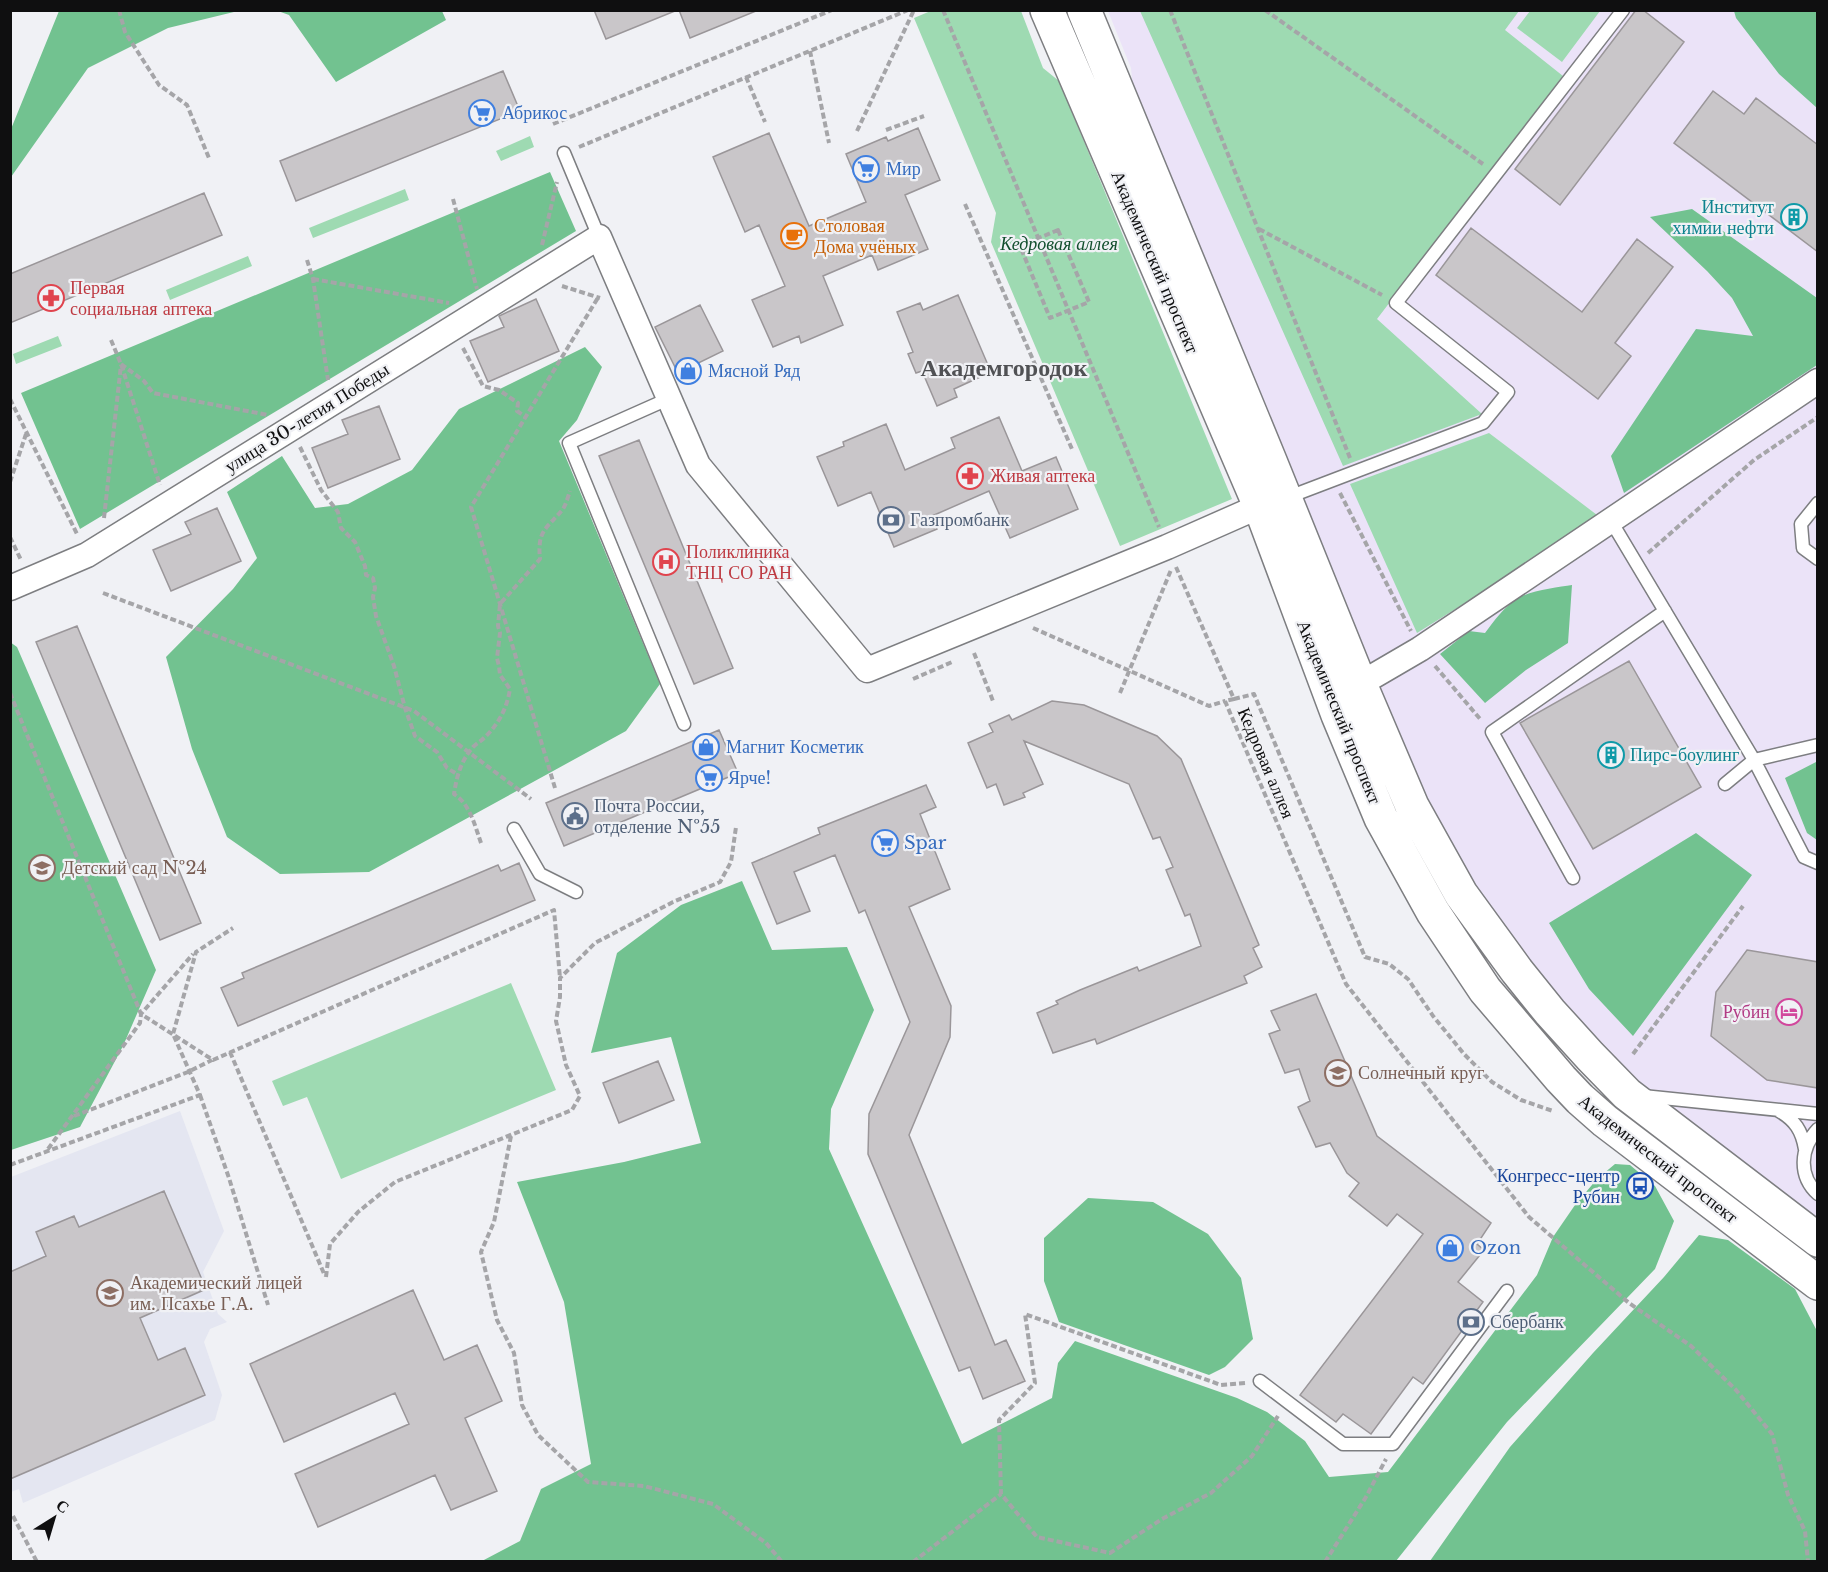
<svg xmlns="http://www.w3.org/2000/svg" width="1828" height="1572" viewBox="0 0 1828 1572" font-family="'Libre Baskerville',serif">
  <rect width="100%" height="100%" fill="#f0f1f5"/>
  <path fill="#ebe3f8" d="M1108,11h709v1209l-182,-138 -36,-33 -75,-95 -49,-70 -48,-82 -56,-129 -238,-584 -2,-21z"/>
  <path fill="#e4e6f1" d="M180,1111l44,120 -21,41 15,42 9,8 -17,7 -6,13 18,53 -7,25 -192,83 -4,-14 -8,3v-315z"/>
  <path fill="#9edab2" d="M933,10l88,1 22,57 16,13 173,418 -112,47 -129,-304 5,-29 -82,-195z
    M1140,11h379l-14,19 58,46 -186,243 105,95 -139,52z
    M1530,11v-1l70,1 -38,51 -45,-34z
    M530,136l4,11 -33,14 -5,-10z
    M405,189l4,11 -96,38 -4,-10z
    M248,256l4,10 -82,34 -4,-10z
    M58,336l4,10 -46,18 -3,-10z
    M1489,433l112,85 -184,115 -67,-149z
    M511,983l45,107 -215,89 -34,-82 -24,9 -11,-25z"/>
  <path fill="#72c290" d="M59,11v-1l179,1 -70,17 -80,40 -77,109v-48z
    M278,11h164l4,9 -110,62 -47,-67z
    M1734,11h83v97l-38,-34 -43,-56z
    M550,172l26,59 -496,298 -59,-136z
    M1692,209l125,89v67l-193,128 -13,-37 85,-127 57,7 -21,-38 -25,-27 -57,-54z
    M585,347l17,20 -25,53 -18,21 101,243 -34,47 -257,141 -89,2 -53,-37 -35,-88 -26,-92 67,-68 24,-31 -30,-66 55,-36 33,52 33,-4 64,-34 47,-61z
    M1572,585l-4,58 -42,27 -41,33 -45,-49 29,-23 16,2c9,-12 19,-26 32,-34 11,-8 41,-12 55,-14z
    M10,642l7,5 139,323 -33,76 -43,81 -69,23z
    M1816,762h2l-1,78 -10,-7 -22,-55z
    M1696,833l56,42 -119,161 -44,-47 -40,-66z
    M742,881l30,69 75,-3 27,63 -43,99 -2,40 133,295 90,-46 6,-35 17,-22 162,57 30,14 38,29 24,36 59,-5 149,-197 16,-38 22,-32 22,-26 18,-15 15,1 25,21 19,35 -19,48 -148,153 -111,139h-914l38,-20 21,-52 50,-25 -27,-162 -47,-120 107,-20 77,-19 -30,-106 -80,16 26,-100 64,-48z
    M1088,1198l65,4 55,32 33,44 12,61 -28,28 -16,8 -150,-53 -15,-41v-43z
    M1699,1235l29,5 67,49 22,42v230h-387l80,-114 83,-94 71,-76z"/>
  <path fill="#c9c6c9" stroke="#9a9699" stroke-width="1.5" d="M594,10h81v1l-69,28z
    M679,10h77v1l-66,27z
    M1636,10h7l41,32 -124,163 -45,-36z
    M503,71l17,40 -224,90 -16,-40z
    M1713,91l31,23 12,-16 62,47v107l-144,-109z
    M918,128l22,52 -35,15 23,54 -50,21 -6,-15 -49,21 20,49 -42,18 -2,-7 -26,11 -21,-47 33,-14 -26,-61 -14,7 -32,-75 56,-24 40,93 57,-24 -20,-48 40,-17 2,4z
    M204,193l18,42 -212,88v-49z
    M1471,228l111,84 55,-73 36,28 -58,76 16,13 -33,43 -162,-124z
    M958,295l33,77 -37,17 3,8 -20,9 -15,-35 -6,2 -8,-19 5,-2 -16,-40 23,-9 3,7z
    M536,299l23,52 -71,31 -18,-41 34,-14 -5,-11z
    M700,305l23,46 -45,22 -23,-46z
    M379,406l21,53 -72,29 -16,-40 36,-14 -6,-14z
    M999,417l23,54 34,-14 22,52 -68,29 -21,-47 -57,25 5,13 -43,18 -23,-55 -33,14 -21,-49 27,-11 -1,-4 43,-18 19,46 50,-22 -4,-10z
    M639,440l94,228 -39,16 -95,-228z
    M217,508l24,53 -70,30 -18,-41 38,-16 -6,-12z
    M77,626l124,297 -41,17 -124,-298z
    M1629,661l72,126 -108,62 -73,-126z
    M1052,701l32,4 73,31 24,23 78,186 -6,3 9,19 -18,9 3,7 -150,61 -2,-5 -42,14 -16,-40 21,-9 -2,-3 24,-11 57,-23 2,4 62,-25 -11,-32 -5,2 -19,-46 7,-3 -13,-30 -7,2 -24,-55 -105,-43 19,43 -20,9 2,4 -21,8 -8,-21 -9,4 -19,-45 25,-11 -4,-8 20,-9 3,5z
    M719,730l19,43 -174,73 -18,-43z
    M926,785l10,22 -16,7 30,75 -41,18 42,99 -1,31 -41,98 86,210 11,-5 19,41 -42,18 -13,-32 -11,4 -91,-217 1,-40 41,-92 -45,-112 -6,3 -24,-58 -41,17 16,39 -33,13 -25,-61 68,-29 -2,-6z
    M519,863l16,37 -297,126 -17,-38 23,-10 -2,-5 256,-108 3,6z
    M1747,950l71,12v126l-51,-8 -56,-44 5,-44z
    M1316,994l61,142 114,87 -14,21 7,6 -26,32 25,20 -60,82 -10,-7 -42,57 -28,-20 -7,8 -36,-27 123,-161 -26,-20 -10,12 -38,-30 10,-13 -12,-10 -17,-30 -14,4 -18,-40 12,-6 -11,-32 -14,4 -16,-39 11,-4 -9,-19z
    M658,1061l16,39 -55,23 -16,-40z
    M164,1191l42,98 -66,29 18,42 27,-12 20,47 -195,84v-207l36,-16 -10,-24 38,-16 5,11z
    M413,1290l31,70 33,-15 25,56 -37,17 32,73 -46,19 -16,-35 -117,52 -23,-53 114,-50 -14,-31 -111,49 -34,-78z"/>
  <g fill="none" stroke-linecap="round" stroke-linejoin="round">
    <defs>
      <path id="service" d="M564,153l35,84
        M668,399l-99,44 115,281
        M1286,498l197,-75 25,-31 -112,-89 227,-293
        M1818,503l-17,21 2,24 15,11
        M1611,521l143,239 -29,24
        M1818,745l-64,15 50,97 14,6
        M514,829l26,45 36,18
        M1573,878l-81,-146 173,-121
        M1643,1096l175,18
        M1779,1111c16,9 23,20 26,38
        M1818,1129c-18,19 -20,47 0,65
        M1260,1381l83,63h50l114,-153"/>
      <path id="minor" d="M10,588l77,-33 512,-318 99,228 169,205 300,-123 93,-41
        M1360,684l60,-35 398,-268"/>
      <path id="secondary" d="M1047,10l213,496 78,209 43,103 52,94 52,78 76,89 19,20 25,22 213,162
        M1084,10l186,451 90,223 52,122 49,88 56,77 33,41 40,44 37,38 191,146"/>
    </defs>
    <use href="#service" stroke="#7d7e81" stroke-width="15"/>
    <use href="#minor" stroke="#7d7e81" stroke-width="27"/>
    <use href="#secondary" stroke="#7d7e81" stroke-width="36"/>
    <path stroke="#a5a5a8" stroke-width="4" stroke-dasharray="6 3" stroke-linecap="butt" d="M119,10l6,22 34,53 28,20 22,53
      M943,10l216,517
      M1170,10l180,448
      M1265,10l218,154
      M810,51l19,92
      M746,77l19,45
      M553,124l279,-114
      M886,130l38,-14
      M857,131l57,-121
      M579,147l329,-137
      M453,199l24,90
      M965,204l107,245
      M1259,229l123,66
      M1058,230l31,72 -39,16 -30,-72z
      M542,245l15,-63
      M307,260l6,19 15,101
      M313,279l136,24
      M562,286l38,12
      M111,340l10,24 39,121
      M463,348l20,38 16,4 19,13 -1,8 9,6
      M121,364l23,17 9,12 115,22
      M10,399l68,137
      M300,447l21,43 17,22 3,16 14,14 10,24 1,9 7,3 2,10 -2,9 3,19 18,50 11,42 10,28 22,16 10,16 10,6
      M10,482l16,-48
      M1340,493l71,138
      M104,518l17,-153
      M10,537l11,23
      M1648,553l106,-93 64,-43
      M1176,567l58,132 -9,2 121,283 183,233 100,86 62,43 45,44 36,44 16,61 17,36 3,31
      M103,593l311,118 117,88
      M1033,628l176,78 16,-5
      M974,653l19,48
      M1435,666l46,54
      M913,679l39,-17
      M10,693l131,321 72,46 341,-150 6,68
      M1120,693l51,-123
      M1234,699l20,-5 111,263 24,7 19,15 25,37 31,38 28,28 29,18 32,11
      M555,788l-84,-281 128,-211
      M481,843c-6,-17 -11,-39 -27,-49 3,-19 7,-33 19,-47 4,-4 8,-6 11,-9 15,-14 23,-30 26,-49l-10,-14 -1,-9 -2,-8 3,-25 -2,-7 2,-22 40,-45c-3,-30 7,-30 23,-50 3,-5 5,-12 7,-18
      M230,1052l95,224
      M1633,1054l110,-148
      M200,1095l29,83 39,127
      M74,1116l114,-44 24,-12
      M511,1136l-17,86 -13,30 16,68 17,33 8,52 16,30 50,47 56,4 69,18 53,39 16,19
      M48,1149l92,-126 1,-9 52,-60
      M10,1165l190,-70 -27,-61 23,-82 37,-24
      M326,1277l4,-33 28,-32 37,-30 177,-72 8,-14 -14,-31 -10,-44 4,-24v-19l35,-35 78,-41 47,-20 11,-20 5,-35
      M1245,1383l-24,2 -196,-71 10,69 -36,37 2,74 36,43 73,16 52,-34 49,-26 41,-37 26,-40
      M13,1516l24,46
      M913,1562l88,-68
      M1325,1562l41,-65 20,-38"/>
    <use href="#service" stroke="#fff" stroke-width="12"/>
    <use href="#minor" stroke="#fff" stroke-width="24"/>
    <use href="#secondary" stroke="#fff" stroke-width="33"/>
  </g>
  <defs>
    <symbol id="supermarket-ring" viewBox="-11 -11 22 22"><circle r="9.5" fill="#f0f1f5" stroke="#3f7fe0" stroke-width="1.5"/><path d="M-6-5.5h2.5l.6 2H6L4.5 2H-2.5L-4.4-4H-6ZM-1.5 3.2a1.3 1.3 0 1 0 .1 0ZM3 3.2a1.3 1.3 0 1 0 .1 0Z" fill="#3f7fe0"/></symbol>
    <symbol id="building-ring" viewBox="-11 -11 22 22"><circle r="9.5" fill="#f0f1f5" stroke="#0f9aa8" stroke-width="1.5"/><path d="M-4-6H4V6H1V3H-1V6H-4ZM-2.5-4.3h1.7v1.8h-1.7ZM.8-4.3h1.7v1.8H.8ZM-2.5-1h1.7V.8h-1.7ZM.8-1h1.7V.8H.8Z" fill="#0f9aa8"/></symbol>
    <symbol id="cafe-ring" viewBox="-11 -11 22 22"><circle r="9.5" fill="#f0f1f5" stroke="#e8710a" stroke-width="1.5"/><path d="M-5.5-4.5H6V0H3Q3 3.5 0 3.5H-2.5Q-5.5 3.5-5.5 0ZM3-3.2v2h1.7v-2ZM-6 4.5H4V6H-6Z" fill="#e8710a"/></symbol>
    <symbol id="pharmacy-ring" viewBox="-11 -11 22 22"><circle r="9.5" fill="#f0f1f5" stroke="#e0444e" stroke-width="1.5"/><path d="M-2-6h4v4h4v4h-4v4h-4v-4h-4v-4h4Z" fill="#e0444e"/></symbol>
    <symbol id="shop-ring" viewBox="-11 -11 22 22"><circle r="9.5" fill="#f0f1f5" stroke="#3f7fe0" stroke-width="1.5"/><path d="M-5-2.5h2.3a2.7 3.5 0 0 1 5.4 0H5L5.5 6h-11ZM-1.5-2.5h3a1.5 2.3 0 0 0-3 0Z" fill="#3f7fe0"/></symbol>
    <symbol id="bank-ring" viewBox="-11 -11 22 22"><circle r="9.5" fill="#f0f1f5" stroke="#5c6f8a" stroke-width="1.5"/><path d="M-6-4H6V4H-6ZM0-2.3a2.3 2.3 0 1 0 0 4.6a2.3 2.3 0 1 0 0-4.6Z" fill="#5c6f8a"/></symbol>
    <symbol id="hospital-ring" viewBox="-11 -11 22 22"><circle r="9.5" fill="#f0f1f5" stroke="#e0444e" stroke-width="1.5"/><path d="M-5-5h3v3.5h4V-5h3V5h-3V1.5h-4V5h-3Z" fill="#e0444e"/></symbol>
    <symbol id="civic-ring" viewBox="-11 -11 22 22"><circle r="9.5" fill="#f0f1f5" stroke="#5c6f8a" stroke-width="1.5"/><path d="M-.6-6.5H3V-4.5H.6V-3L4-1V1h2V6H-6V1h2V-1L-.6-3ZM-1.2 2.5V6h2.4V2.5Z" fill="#5c6f8a"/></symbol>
    <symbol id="school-ring" viewBox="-11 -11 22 22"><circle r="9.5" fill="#f0f1f5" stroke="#8d6e63" stroke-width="1.5"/><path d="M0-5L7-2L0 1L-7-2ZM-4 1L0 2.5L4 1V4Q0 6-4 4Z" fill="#8d6e63"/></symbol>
    <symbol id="hotel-ring" viewBox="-11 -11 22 22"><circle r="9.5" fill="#f0f1f5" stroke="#d1479c" stroke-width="1.5"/><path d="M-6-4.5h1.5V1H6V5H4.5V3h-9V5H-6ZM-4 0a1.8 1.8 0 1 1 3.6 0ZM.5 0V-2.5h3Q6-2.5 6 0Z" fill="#d1479c"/></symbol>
    <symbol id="bus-ring" viewBox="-11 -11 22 22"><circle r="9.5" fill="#f0f1f5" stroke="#1a4fb4" stroke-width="1.5"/><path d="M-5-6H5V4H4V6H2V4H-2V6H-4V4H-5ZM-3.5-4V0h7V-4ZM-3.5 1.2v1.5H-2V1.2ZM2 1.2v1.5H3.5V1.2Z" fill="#1a4fb4"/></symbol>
  </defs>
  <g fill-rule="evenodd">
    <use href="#supermarket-ring" x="467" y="98" width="30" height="30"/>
    <use href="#supermarket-ring" x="851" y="154" width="30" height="30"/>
    <use href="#building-ring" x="1779" y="202" width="30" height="30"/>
    <use href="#cafe-ring" x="779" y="221" width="30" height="30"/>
    <use href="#pharmacy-ring" x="36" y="283" width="30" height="30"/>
    <use href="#shop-ring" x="673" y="356" width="30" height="30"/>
    <use href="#pharmacy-ring" x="955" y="461" width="30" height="30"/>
    <use href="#bank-ring" x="876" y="505" width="30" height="30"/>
    <use href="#hospital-ring" x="651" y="547" width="30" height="30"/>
    <use href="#shop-ring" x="691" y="732" width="30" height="30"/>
    <use href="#building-ring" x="1596" y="740" width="30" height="30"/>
    <use href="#supermarket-ring" x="694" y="763" width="30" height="30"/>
    <use href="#civic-ring" x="560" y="801" width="30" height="30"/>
    <use href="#supermarket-ring" x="870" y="828" width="30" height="30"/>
    <use href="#school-ring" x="27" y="853" width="30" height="30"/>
    <use href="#hotel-ring" x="1774" y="997" width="30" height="30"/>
    <use href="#school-ring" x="1323" y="1058" width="30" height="30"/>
    <use href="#bus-ring" x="1625" y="1171" width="30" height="30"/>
    <use href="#shop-ring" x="1435" y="1233" width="30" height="30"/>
    <use href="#school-ring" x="95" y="1278" width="30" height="30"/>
    <use href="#bank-ring" x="1456" y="1307" width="30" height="30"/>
  </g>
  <g text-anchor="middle" stroke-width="4.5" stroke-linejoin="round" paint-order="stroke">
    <g font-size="18" fill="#366cbe" stroke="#f0f1f5" text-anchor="start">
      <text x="502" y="119">Абрикос</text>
      <text x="886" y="175">Мир</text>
      <text x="708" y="377">Мясной Ряд</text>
      <text x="726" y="753">Магнит Косметик</text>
      <text x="728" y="784">Ярче!</text>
      <text x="904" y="849">Spar</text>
      <text x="1470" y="1254">Ozon</text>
    </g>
    <g font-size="18" fill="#0d838f" stroke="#f0f1f5" text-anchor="end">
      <text x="1774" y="213">Институт<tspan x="1774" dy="21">химии нефти</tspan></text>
      <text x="1630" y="761" text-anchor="start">Пирс-боулинг</text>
    </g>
    <g font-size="18" fill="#c56008" stroke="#f0f1f5" text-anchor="start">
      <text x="814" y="232">Столовая<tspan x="814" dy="21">Дома учёных</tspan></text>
    </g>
    <g font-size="18" font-style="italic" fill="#114e2d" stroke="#f0f1f5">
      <text x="1059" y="250">Кедровая аллея</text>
    </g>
    <g font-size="18" fill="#0f0f10" stroke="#f0f1f5">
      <text transform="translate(1155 262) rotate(67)" y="6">Академический проспект</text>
      <text transform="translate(307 418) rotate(-32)" y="6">улица 30-летия Победы</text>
      <text transform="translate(1339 712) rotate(68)" y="6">Академический проспект</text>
      <text transform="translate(1266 763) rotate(67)" y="6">Кедровая аллея</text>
      <text transform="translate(1658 1159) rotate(38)" y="6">Академический проспект</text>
    </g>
    <g font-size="18" fill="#be3a42" stroke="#f0f1f5" text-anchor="start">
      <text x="70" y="294">Первая<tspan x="70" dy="21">социальная аптека</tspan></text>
      <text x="990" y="482">Живая аптека</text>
      <text x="686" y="558">Поликлиника<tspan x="686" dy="21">ТНЦ СО РАН</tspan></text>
    </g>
    <g font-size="18" fill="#4e5e75" stroke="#f0f1f5" text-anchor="start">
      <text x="910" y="526">Газпромбанк</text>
      <text x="594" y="812">Почта России,<tspan x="594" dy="21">отделение №55</tspan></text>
      <text x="1490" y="1328">Сбербанк</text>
    </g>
    <g font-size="18" fill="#785e54" stroke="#f0f1f5" text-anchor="start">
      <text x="62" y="874">Детский сад №24</text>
      <text x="1358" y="1079">Солнечный круг</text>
      <text x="130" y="1289">Академический лицей<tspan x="130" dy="21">им. Псахье Г.А.</tspan></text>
    </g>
    <g font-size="18" fill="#b23c85" stroke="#f0f1f5" text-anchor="end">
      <text x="1770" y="1018">Рубин</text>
    </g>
    <g font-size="18" fill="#164399" stroke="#f0f1f5" text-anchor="end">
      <text x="1620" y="1182">Конгресс-центр<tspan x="1620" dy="21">Рубин</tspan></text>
    </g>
    <g font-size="24" font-weight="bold" fill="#505154" stroke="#f0f1f5">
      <text x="1004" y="376">Академгородок</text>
    </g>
  </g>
  <rect width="1828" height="1572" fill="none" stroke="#0f0f10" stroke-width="24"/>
  <g transform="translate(54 1518) rotate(37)" stroke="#f0f1f5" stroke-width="4.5" paint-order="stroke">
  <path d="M0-4.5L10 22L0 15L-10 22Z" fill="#0f0f10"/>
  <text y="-9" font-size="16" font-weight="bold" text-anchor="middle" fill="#0f0f10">С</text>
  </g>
</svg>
